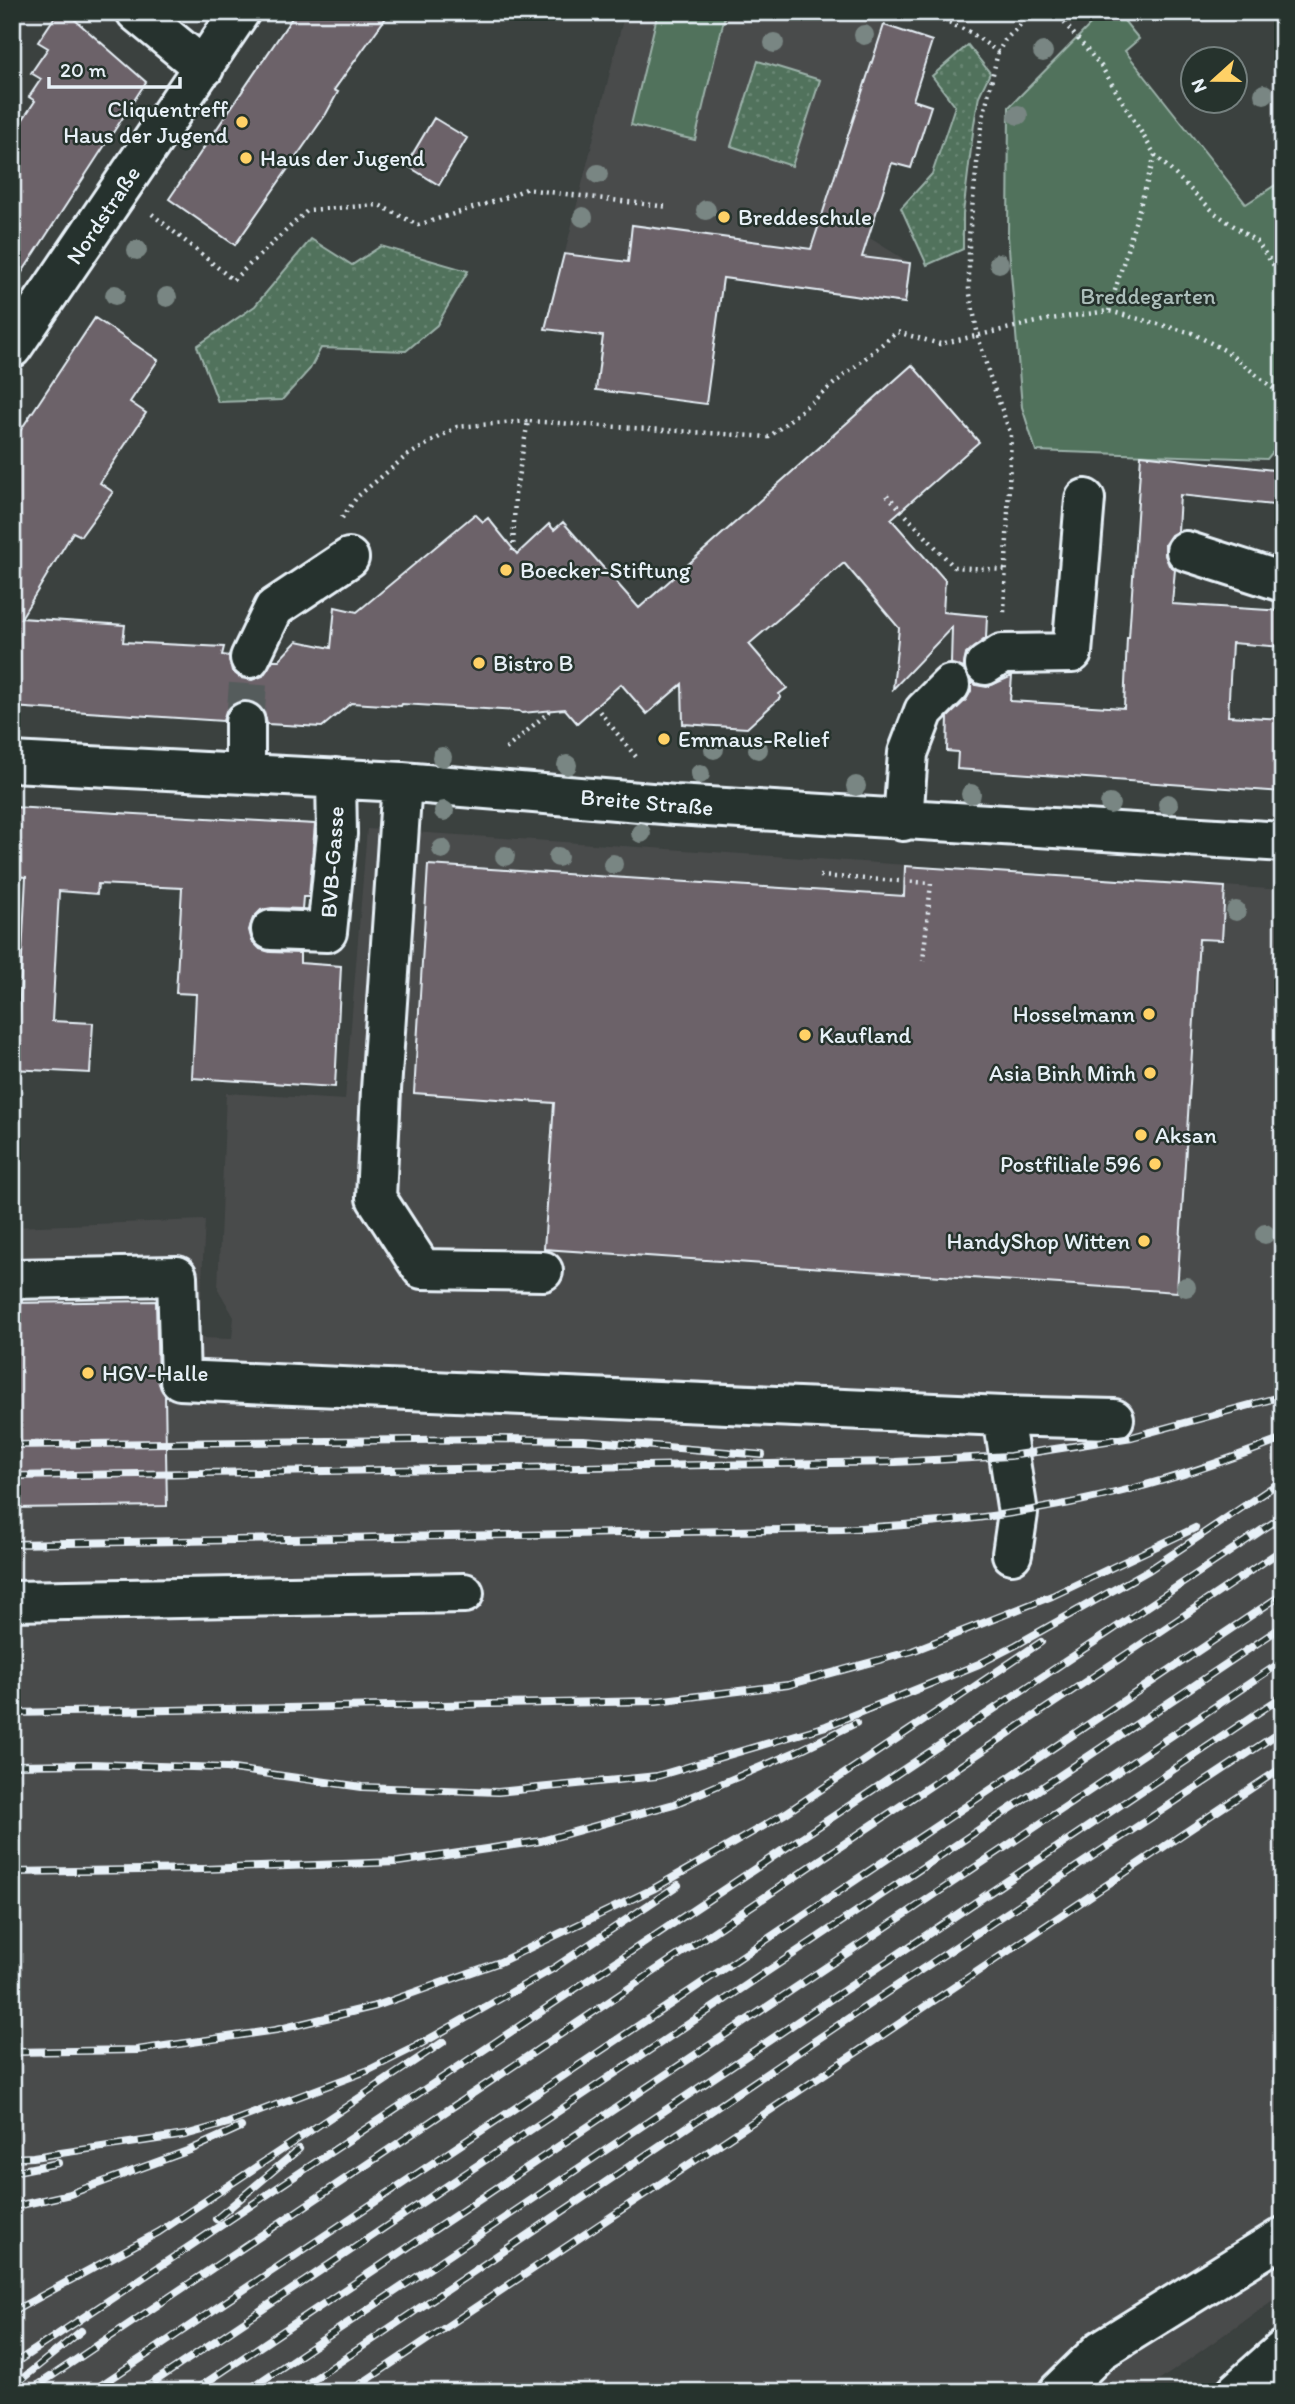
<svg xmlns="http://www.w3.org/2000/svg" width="1295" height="2404" viewBox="0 0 1295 2404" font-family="Itim,sans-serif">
  <defs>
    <pattern id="park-dots" width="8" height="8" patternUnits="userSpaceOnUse" patternTransform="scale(1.75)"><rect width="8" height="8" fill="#51725c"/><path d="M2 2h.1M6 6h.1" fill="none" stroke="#6a8774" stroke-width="1.8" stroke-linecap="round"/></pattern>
  </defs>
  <rect width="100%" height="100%" fill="#3b413f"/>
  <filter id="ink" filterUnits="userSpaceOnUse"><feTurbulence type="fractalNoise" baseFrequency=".0143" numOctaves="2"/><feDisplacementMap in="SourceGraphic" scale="14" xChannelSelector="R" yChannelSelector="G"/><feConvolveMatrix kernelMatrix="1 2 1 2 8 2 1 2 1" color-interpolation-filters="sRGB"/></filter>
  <g filter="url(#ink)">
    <path fill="#4a4b4c" d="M625,12h233l16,9 58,20 -19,59 18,6 -20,62 -19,-5 -24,74 42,26 -5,40 -182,-25 -17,125 -110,-13 7,-54 -57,-7z
      M367,829l916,61v1403l-140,99h-1131v-1165l193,-7 -6,118 33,1 2,-22 -16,-28 8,-196 119,7z"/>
    <path fill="#51725c" stroke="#9cb2aa" stroke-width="2" d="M658,12h57l10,3 -30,125 -64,-15z
      M1103,12h14l22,27 -14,12 121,153 37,-24v260l-16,19 -231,-8 -14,-44 -14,-171 1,-129z"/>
    <path fill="url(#park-dots)" stroke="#9cb2aa" stroke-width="2" d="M968,45l22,28 -11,23 -5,28 -11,90v35l-36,16 -26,-57 31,-34 23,-68 -23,-30z
      M758,61l62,19 -28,86 -61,-20z
      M311,239l41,26 29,-19 87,25 -31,54 -31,26 -85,-3 -11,21 -28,31 -64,2 -21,-56 58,-40z"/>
    <path fill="#6c6269" stroke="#e8f1f8" stroke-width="2" d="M58,12h8l80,70 -134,206v-152l23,-35 -6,-4 12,-18 -10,-6 17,-25 -10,-6z
      M296,12h94l-56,78 4,2 -12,22 -91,131 -66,-46z
      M884,25l48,16 -19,59 18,6 -20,62 -19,-5 -30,94 48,6 -5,40 -182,-25 -17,126 -110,-14 7,-54 -58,-7 19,-75 64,8 4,-37 179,24z
      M434,118l33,20 -28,47 -33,-20z
      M95,318l63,42 -28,42 16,11 -46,70 13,9 -32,44 -8,-4 -52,86 104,7 -2,17 101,5 -2,8 7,1 3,15 9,7 11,2 11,-4 10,-16h6l18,-19 34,7 4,-41 22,5 118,-98 8,8 5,-4 29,36 32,-30 5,6 9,-8 76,86 273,-243 67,77 -88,77 54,61 -2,32 44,4 -1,22 -20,16 -2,14 -13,-4 1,-37 -59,62 6,-61 -55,-65 -95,81 38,44 -8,6 2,3 -34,31 -64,-4 -1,-40 -35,30 -26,-30 -44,39 -12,-14 -43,4 -3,-2 -117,-7 -1,2 -50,-3 -29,24 -55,-3 -3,-13 -8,-8 -10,-3 -12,3 -8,8 -3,10 -211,-14v-264z
      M1141,455l142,16v35l-103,-11 -2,36 -7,4 -6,9v11l4,10 6,4 -3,35 111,7v36l-51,-4 -4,73 55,3v73l-326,-23 1,-17 -11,-1 1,-34 18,-17 5,-9v-10l5,4 11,2 25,-11 -2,25 114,7 3,-70h2z
      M12,807l303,17 -6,73h-6l-1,12 -30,-1 -11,2 -8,8 -4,12 3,11 8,8 10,3 30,1v10l41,3 -6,121 -143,-9 4,-84 -20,-1 6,-105 -84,-4 -1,10 -38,-3 -7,130 41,2 -3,50 -78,-4v-35l6,1 8,-158 -14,-1z
      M428,865l476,31 1,-30 320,21 -3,53 -23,-1 -22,353 -633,-43 10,-146 -140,-10z
      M156,1301l2,80 7,14 2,111 -155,2v-205z"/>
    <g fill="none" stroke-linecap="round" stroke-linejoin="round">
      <path stroke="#555b5b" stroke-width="38" stroke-dasharray="38 19" stroke-linecap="butt" d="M245,722l5,-64"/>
      <defs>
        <path id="minor" d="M136,12l68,56
          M12,348l228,-336
          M1186,551l97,31
          M250,658l24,-50 75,-50
          M985,665l17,-11 70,-1 13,-154
          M245,722v52
          M12,762l390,20 273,23 608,37
          M402,782l-21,308 -5,108 46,71 121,2
          M903,821l5,-68 16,-42 26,-26
          M271,930l56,2 10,-98 -1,-56
          M12,1279l165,-3 3,104 823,36 111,3
          M1003,1416l15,97 -6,41
          M12,1601l452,-8
          M1058,2392l43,-42 182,-113
          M1236,2392l47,-42"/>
      </defs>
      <use href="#minor" stroke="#e8f1f8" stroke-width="44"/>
      <path stroke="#e8f1f8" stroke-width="4.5" stroke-dasharray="2 5" stroke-linecap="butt" d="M923,12l47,20 28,20 7,-12 28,-28
        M1055,12l46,54 54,89 60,58 42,29 23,32 3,28
        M998,52l-17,75 -12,109v53l9,47 11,38 22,61 -7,178
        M152,214l81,66 75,-70 71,-5 39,20 84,-26 24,-10 142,18
        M1109,311l46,-156
        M1279,393l4,-33
        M887,495l67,72 51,3
        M342,518l15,-21 48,-40 52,-30 71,-6
        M513,551l2,-56 13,-74 241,16 128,-105 43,12 110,-25 59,-8 83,22 34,18 57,45
        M595,706l42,52
        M506,749l44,-38
        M820,876l111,7 -8,78"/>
      <use href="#minor" stroke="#26332d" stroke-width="38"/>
      <defs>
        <path id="rail" d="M12,1445l483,-6 88,1 179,15
          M12,1476l883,-14 115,-6 122,-19 151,-41
          M12,1544l830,-15c97,-5 195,-15 289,-40 52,-13 102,-31 152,-50
          M12,1713l644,-12 132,-16 124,-34 140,-55 143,-68
          M12,1765l79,-1 135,4 136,19 136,5 159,-16 169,-50 153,-62 37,-19 133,-75 134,-90
          M12,1872l192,-3 194,-7 143,-21 133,-37 124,-53 58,-28
          M12,2052l125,-2 139,-20 100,-24 124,-44 153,-73 133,-76 255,-171
          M12,2158l21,-1 152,-22 43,-12 141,-53 48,-24 137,-78 124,-83
          M12,2172l46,-9
          M12,2207l58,-13 120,-44 51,-23
          M216,2219l83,-70
          M12,2312l147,-80 284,-190
          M12,2365l1271,-849
          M12,2387l69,-56
          M28,2392l1255,-843
          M91,2392l1192,-798
          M139,2392l1144,-766
          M192,2392l1091,-731
          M245,2392l1038,-696
          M295,2392l579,-391 409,-271
          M349,2392l934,-625"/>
      </defs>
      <use href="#rail" stroke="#e8f1f8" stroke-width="8"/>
      <use href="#rail" stroke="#26332d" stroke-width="5" stroke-dasharray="16" stroke-linecap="butt"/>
    </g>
    <g fill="#798683">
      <circle cx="864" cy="35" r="10"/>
      <circle cx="774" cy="43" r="10"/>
      <circle cx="1043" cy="52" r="10"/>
      <circle cx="1264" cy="94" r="10"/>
      <circle cx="1018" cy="115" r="10"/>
      <circle cx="598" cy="174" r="10"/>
      <circle cx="706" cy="210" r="10"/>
      <circle cx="583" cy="217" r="10"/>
      <circle cx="137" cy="250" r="10"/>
      <circle cx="999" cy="263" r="10"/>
      <circle cx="115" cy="295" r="10"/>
      <circle cx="167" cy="297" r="10"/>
      <circle cx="714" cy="749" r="10"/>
      <circle cx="758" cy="749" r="10"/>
      <circle cx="442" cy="757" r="10"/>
      <circle cx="567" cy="765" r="10"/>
      <circle cx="700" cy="774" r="10"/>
      <circle cx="856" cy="786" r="10"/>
      <circle cx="971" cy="794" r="10"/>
      <circle cx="1110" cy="804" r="10"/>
      <circle cx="1168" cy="804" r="10"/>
      <circle cx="444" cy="811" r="10"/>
      <circle cx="641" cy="833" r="10"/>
      <circle cx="442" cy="849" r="10"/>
      <circle cx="505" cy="856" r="10"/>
      <circle cx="558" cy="857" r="10"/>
      <circle cx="613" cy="864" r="10"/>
      <circle cx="1236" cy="911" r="10"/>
      <circle cx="1265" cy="1234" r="10"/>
      <circle cx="1186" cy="1287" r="10"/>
    </g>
  </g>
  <g fill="#ffd166" stroke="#26332d" stroke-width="2.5">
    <circle cx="242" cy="122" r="7"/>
    <circle cx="246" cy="158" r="7"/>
    <circle cx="724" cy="217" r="7"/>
    <circle cx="506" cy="570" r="7"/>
    <circle cx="479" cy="663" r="7"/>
    <circle cx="664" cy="739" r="7"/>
    <circle cx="1149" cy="1014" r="7"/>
    <circle cx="805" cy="1035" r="7"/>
    <circle cx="1150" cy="1073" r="7"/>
    <circle cx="1141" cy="1135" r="7"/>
    <circle cx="1155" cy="1164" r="7"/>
    <circle cx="1144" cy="1241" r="7"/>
    <circle cx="88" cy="1373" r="7"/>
  </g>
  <g text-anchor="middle" stroke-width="5" stroke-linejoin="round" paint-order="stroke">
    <g font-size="23" fill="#e8f1f8" stroke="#26332d" text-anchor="start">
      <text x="228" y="117" text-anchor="end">Cliquentreff<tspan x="228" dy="26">Haus der Jugend</tspan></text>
      <text x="260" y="166">Haus der Jugend</text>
      <text x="738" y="225">Breddeschule</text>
      <text x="520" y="578">Boecker-Stiftung</text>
      <text x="493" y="671">Bistro B</text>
      <text x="678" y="747">Emmaus-Relief</text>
      <text x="1135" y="1022" text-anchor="end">Hosselmann</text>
      <text x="819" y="1043">Kaufland</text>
      <text x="1136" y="1081" text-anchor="end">Asia Binh Minh</text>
      <text x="1155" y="1143">Aksan</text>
      <text x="1141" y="1172" text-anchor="end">Postfiliale 596</text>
      <text x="1130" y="1249" text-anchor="end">HandyShop Witten</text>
      <text x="102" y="1381">HGV-Halle</text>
    </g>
    <g font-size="23" fill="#e8f1f8" stroke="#26332d">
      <text transform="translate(103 215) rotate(-56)" y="8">Nordstraße</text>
      <text transform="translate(647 802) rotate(5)" y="8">Breite Straße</text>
      <text transform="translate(332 862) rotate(-86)" y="8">BVB-Gasse</text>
    </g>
    <g font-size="23" fill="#acbeba" stroke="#26332d">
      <text x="1148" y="304">Breddegarten</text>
    </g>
  </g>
  <rect width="1295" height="2404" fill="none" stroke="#26332d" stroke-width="42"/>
  <rect x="21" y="21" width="1253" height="2362" fill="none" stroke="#e8f1f8" stroke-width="2.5" filter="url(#ink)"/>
  <g transform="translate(1214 80) rotate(249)"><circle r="33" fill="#26332d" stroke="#747f7e" stroke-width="2"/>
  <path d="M0-5L12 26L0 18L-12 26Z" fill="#ffd166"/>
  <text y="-10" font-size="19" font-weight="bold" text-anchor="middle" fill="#e8f1f8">N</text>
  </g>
  <path d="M49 77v10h131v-10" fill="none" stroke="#e8f1f8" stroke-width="3.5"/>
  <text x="60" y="77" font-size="21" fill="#e8f1f8" stroke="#26332d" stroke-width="5" paint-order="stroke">20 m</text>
</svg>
